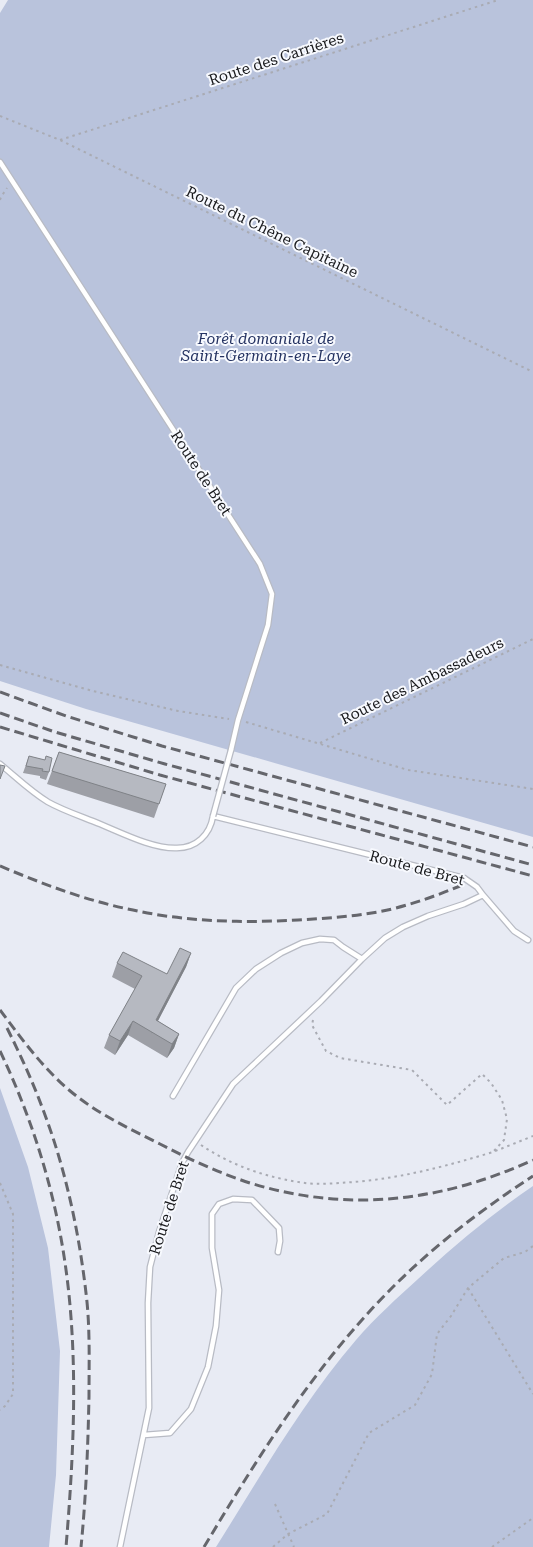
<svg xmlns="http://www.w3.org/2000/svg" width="533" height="1547" viewBox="0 0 533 1547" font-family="'Roboto Serif',serif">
  <rect width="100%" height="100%" fill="#e8ebf4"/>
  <path fill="#b9c3dc" d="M8,0h525v837l-447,-128 -86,-28v-668z
    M0,1088l28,79 20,81 12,103 -4,124 -7,72h-49z
    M533,1186v361h-317c44,-70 86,-144 140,-207 19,-22 41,-42 62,-61 37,-34 74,-65 115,-93z"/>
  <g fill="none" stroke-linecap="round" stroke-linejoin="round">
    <defs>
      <path id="lane" d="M0,162l260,402 12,30 -4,31 -30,95 -7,30
        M0,764c16,13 30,27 48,38 16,9 35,15 52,22 22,9 53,25 77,24 19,0 33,-13 36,-32l251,62 13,9 6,8 -19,9 -36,12 -25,11 -18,11 -23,21 -41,42 -88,83 -45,68 -6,11 -23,69 -9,35 -2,36 1,105 -29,139
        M483,895l31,36 14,9
        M173,1096l63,-108 20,-19 25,-16 21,-10 18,-4 14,1 9,7 19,12
        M144,1435l26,-2 21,-24 17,-42 8,-41 3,-36 -7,-42v-34l7,-10 14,-5 19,1 27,28 1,13 -2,11"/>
    </defs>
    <use href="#lane" stroke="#b8bbc4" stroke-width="7"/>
    <path stroke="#a9abb3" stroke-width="2" stroke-dasharray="2.5 4" stroke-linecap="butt" d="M0,116l60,24 473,232
      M60,140l438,-140
      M0,200l1,-3 6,-9
      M0,665l93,26 85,20 51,8
      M246,722l162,48 125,19
      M320,743l213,-104
      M313,1020l-1,5 14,26 14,7 72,12 35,35 35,-31 9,9 11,17 5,19 -3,21 -11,12 40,-16
      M201,1145c31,21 67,33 104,38 16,2 33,0 49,-1 48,-4 93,-16 139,-30
      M0,1183l13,31v180l-8,12 -5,4
      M468,1288l65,106
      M275,1504l19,43
      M273,1547l15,-13 39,-20 42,-81 46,-28 17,-31 5,-40 14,-18 17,-28 36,-30 21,-6 8,-6
      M492,1547l41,-29"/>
    <use href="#lane" stroke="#fff" stroke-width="4.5"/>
    <path stroke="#65666c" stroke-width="3" stroke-dasharray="10 5" stroke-linecap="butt" d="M0,692l66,24 96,30 371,101
      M0,713l55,19 110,32 368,101
      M0,727l160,48 373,101
      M0,866c43,18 87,35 133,44 54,12 110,13 165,10 32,-2 64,-4 94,-11 24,-6 46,-14 68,-23
      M0,1010c21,28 42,57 69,80 27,23 59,38 91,54 29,15 59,29 90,39 98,30 191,19 283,-23
      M7,1028c13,26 25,52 35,79 24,62 38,129 45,195 3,31 2,63 2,94 -1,50 -3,101 -8,151
      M0,1051c31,65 53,134 64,205 15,96 10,195 2,291
      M204,1547c54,-90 110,-180 184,-255 44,-45 93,-82 145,-116"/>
    <defs>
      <path id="lane-bridge" d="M213,816l18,-66"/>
    </defs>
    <use href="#lane-bridge" stroke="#b8bbc4" stroke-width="7" stroke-linecap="butt"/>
    <use href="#lane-bridge" stroke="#fff" stroke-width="4.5"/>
  </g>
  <path fill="#9d9fa6" d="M59,752l107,32 -12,34 -107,-34z
    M29,756l20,16 -3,8 -6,-2v-2l-17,-3z
    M191,953l-5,14 -28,54 21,13 -5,14 -7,10 -39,-23 -13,20 -11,-7 5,-13 26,-46 -23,-12 5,-14 50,11z"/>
  <path fill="#7f8287" d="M191,953l-5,14 -35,67 5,-14z
    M133,1021l-5,14 -13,20 5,-14z
    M179,1034l-5,14 -7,10 5,-14z"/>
  <path fill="#b6b9c1" stroke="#7f8287" d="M59,752l107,32 -7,20 -107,-33z
    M29,756l16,4 1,-4 6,2 -3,14 -7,-1 1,-2 -17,-3z
    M0,765l5,1 -5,13z
    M180,948l11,5 -35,67 23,14 -7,10 -39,-23 -13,20 -11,-6 33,-59 -25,-13 6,-11 44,22z"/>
  <g text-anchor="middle" stroke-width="4" stroke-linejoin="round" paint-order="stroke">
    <g font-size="15" fill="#18191c" stroke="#f7f9fe">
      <text transform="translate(276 59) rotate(-18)" y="5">Route des Carrières</text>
      <text transform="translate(272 232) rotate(26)" y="5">Route du Chêne Capitaine</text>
      <text transform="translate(201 473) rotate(57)" y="5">Route de Bret</text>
      <text transform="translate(422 681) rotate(-26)" y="5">Route des Ambassadeurs</text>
      <text transform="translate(417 868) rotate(15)" y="5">Route de Bret</text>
      <text transform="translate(169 1208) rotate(-72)" y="5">Route de Bret</text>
    </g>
    <g font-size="15" font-style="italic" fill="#243261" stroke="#f7f9fe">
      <text x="266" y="344">Forêt domaniale de<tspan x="266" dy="17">Saint-Germain-en-Laye</tspan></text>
    </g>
  </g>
</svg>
